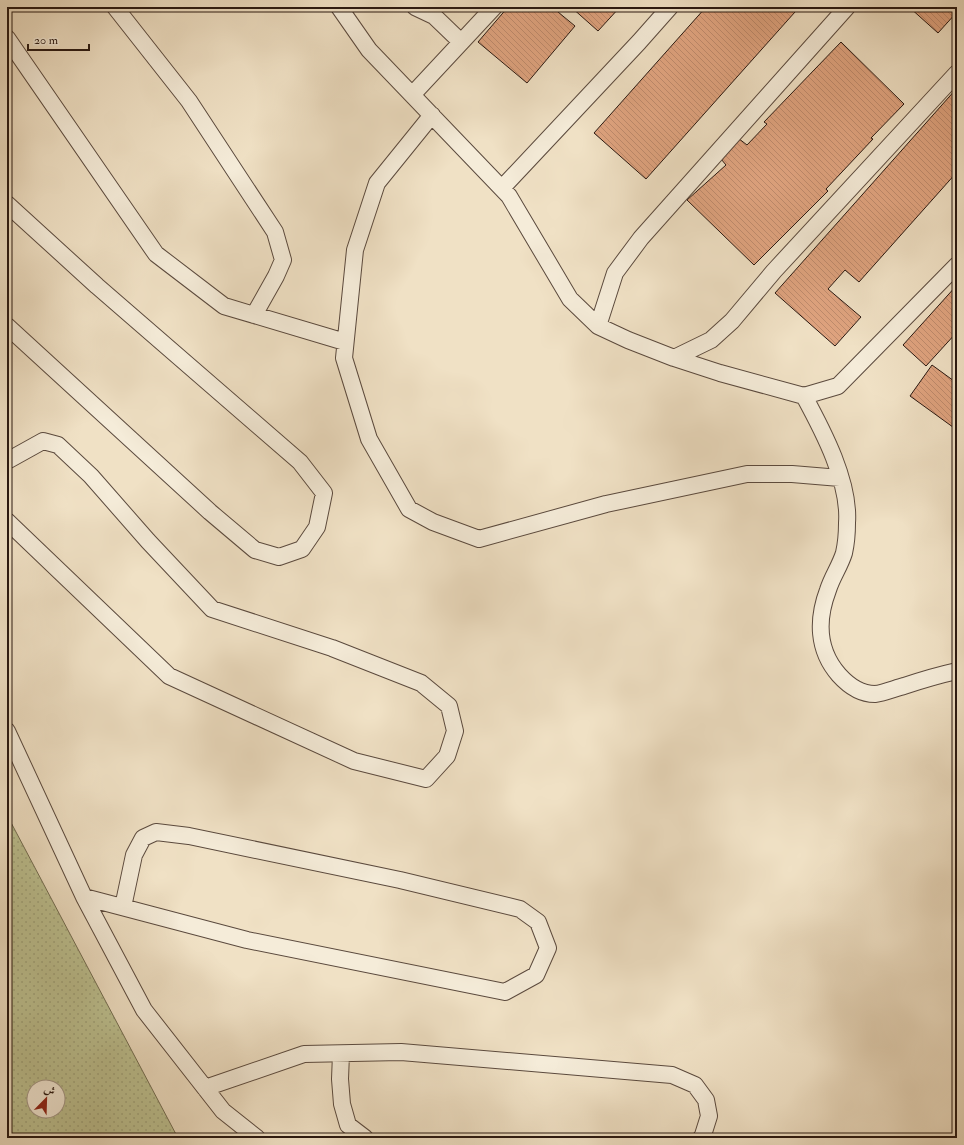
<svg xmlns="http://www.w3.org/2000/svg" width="964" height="1145" viewBox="0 0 964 1145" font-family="'IM FELL Double Pica',Amiri,serif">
  <defs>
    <pattern id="grass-dots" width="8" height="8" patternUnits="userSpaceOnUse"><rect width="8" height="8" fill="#bdc292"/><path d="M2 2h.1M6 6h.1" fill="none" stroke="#a2a67d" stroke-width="1.8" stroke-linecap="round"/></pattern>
    <pattern id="building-back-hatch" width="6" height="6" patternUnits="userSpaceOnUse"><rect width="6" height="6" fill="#e0a480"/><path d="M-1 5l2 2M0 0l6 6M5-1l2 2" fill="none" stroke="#c08c6e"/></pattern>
  </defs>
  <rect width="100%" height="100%" fill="#f0e1c5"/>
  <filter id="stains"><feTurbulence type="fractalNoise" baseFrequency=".005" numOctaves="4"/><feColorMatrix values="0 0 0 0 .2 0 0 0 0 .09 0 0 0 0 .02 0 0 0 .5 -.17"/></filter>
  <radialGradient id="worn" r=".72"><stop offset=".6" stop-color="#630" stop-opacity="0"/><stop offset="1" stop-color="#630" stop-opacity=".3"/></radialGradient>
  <path fill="url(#grass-dots)" stroke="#736d52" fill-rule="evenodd" d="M7,815l171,323h-171zM34,1087h24v24h-24z"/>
  <path fill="url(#building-back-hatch)" stroke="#291811" d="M508,7h44l23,19 -48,57 -49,-41z
    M571,7h49l-22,24z
    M706,7h84l5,5 -149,167 -52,-46z
    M909,7h48v5l-19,21z
    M841,42l63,62 -33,34 2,1 -47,50 2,2 -74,74 -67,-65 39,-35 -5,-6 17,-21 9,7 20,-21 -3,-2z
    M957,88v84l-98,110 -14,-12 -17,19 33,28 -26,29 -60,-53z
    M957,285v47l-31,34 -23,-21z
    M932,365l22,16 3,-4v53l-47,-34z"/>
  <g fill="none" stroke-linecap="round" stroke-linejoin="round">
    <defs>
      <path id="street" d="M115,7l74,94 86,131 8,28 -7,16 -22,39
        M339,7l30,43 140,146 61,103 28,27 30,14 46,18 46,15 84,23c19,35 46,86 43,127 0,10 -1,21 -3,30 -4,13 -12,24 -16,37 -11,29 -11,60 11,85 9,10 21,19 36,19 9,-1 21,-6 29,-8 18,-6 35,-11 53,-15
        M415,7l19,9 27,26
        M7,38l149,216 68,52 121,36
        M412,95l82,-88
        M432,115l-55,68 -22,67 -11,108 25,81 40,70 24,13 46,17 127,-35 141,-30h45l48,4
        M502,188l137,-146 31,-35
        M7,204l90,82 203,176 24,31 -7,34 -15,22 -23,8 -24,-7 -45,-38 -203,-186
        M598,326l17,-53 26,-35 206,-231
        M674,358l37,-18 21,-19 42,-50 183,-198
        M804,396l34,-10 119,-121
        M7,461l36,-20 15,4 33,31 57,65 64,68 120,39 89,35 28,23 6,25 -8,25 -21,23 -72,-18 -185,-85 -162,-155
        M7,731l77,166 60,113 79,101 34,27
        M84,897l163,43 258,52 31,-17 12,-27 -10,-26 -18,-13 -120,-29 -211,-44 -33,-4 -13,6 -9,17 -11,52
        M341,1054l-1,25 2,25 6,21 17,13
        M205,1088l99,-34 97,-2 271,23 23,10 11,15 3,16 -6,19 -2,3"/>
    </defs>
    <use href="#street" stroke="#5b4a3e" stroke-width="18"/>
    <use href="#street" stroke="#f5ecd9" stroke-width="16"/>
  </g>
  <rect width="964" height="1145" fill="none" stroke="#f0e1c5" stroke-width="24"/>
  <rect x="8" y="8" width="948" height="1129" fill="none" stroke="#291811" stroke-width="2"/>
  <rect x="12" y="12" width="940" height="1121" fill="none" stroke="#291811"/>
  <g transform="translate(46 1099) rotate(23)"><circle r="19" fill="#f5ecd9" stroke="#a39789"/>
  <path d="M0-3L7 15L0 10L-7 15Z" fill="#8f2418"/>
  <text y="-6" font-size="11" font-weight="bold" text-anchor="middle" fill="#291811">ش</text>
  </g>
  <path d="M28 44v6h61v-6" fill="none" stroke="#291811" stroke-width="2"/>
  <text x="34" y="44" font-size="12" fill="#291811" stroke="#f5ecd9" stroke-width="3" paint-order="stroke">20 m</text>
  <rect width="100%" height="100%" filter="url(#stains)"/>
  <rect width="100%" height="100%" fill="url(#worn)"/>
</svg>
